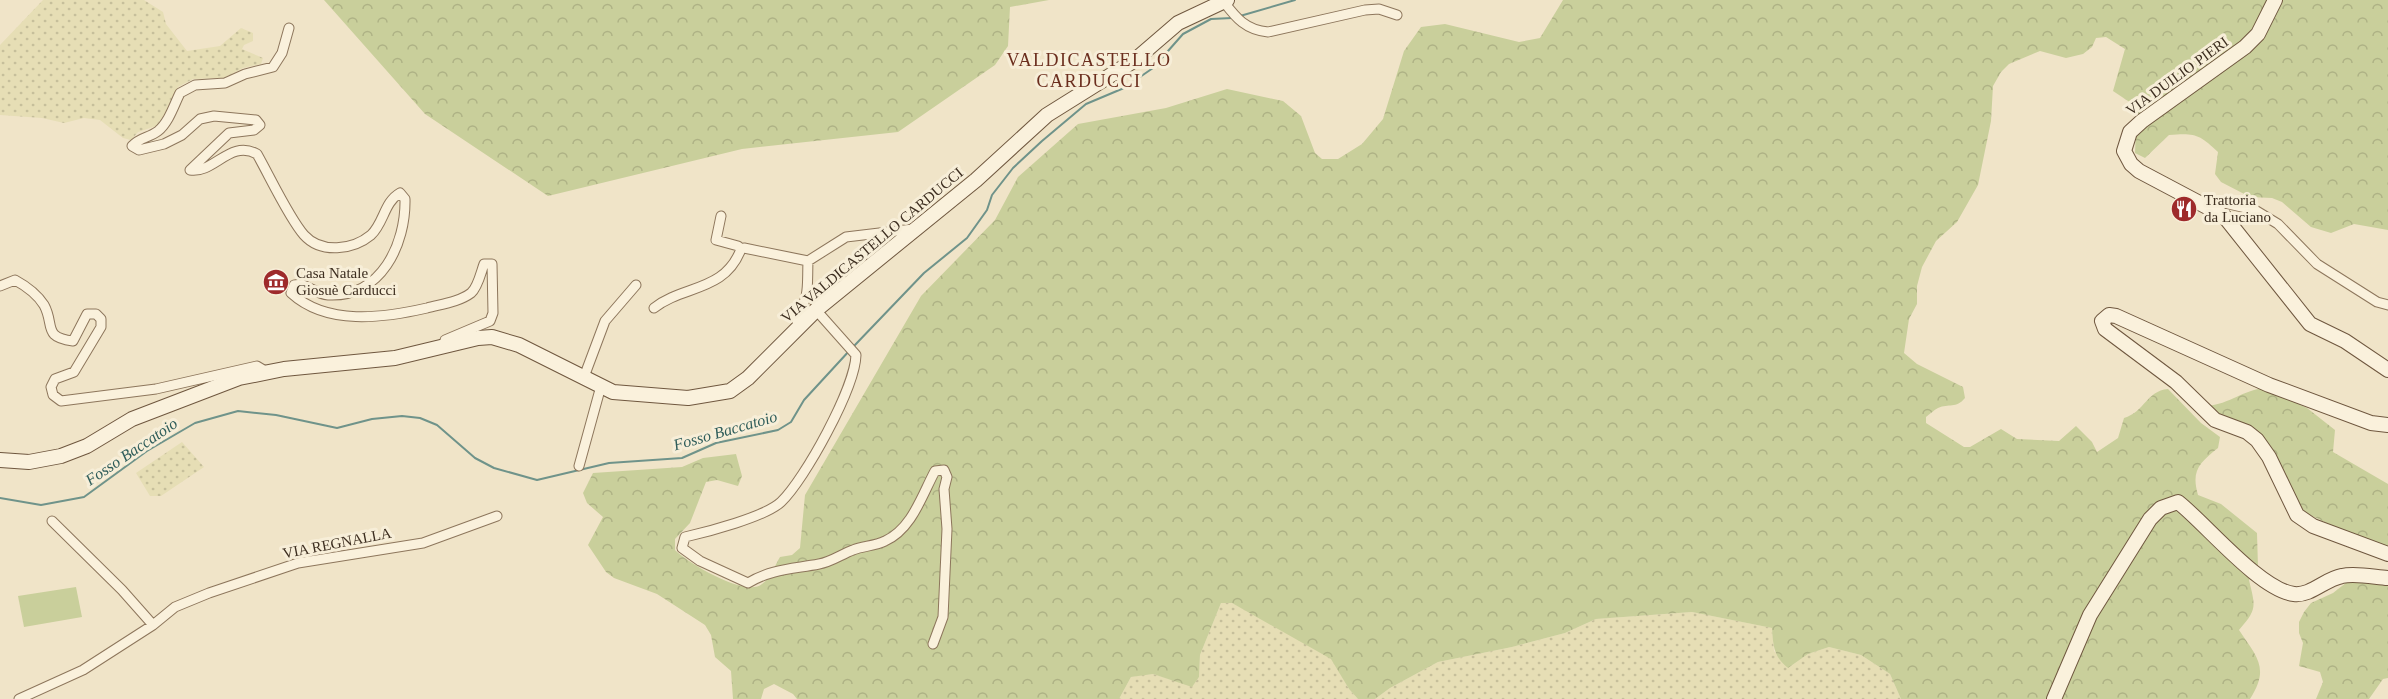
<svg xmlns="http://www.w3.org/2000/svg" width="2388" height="699" viewBox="0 0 2388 699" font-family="Georgia,serif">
  <defs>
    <pattern id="farmland-dots" width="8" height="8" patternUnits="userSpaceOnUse" patternTransform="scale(1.5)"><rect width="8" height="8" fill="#e6deb5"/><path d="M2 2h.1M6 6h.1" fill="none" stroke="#c6bf9b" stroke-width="1.8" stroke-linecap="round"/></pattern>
    <pattern id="forest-crowns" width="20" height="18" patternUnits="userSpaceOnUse" patternTransform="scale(1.5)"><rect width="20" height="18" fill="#c9cf9b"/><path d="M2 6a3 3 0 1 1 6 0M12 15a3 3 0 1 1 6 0" fill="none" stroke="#aeb285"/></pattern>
  </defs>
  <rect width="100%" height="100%" fill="#f0e4c8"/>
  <path fill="url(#farmland-dots)" d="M43,0h101l19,12 3,12 21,27 33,-5 21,-18 12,5v8l-9,4 -2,4 21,9 -2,6 -18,4 -19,10 -31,1 -15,8 -8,20 -14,19 -18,6 -7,8 -8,-2 -23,-18 -16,-2 -20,5 -22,-5 -42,-3v-70z
    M182,442l22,25 -43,29h-11l-14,-23z
    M1221,603h11l20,10 80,46 17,30 9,10h-239l12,-22 11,-2 11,-1 39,12 7,-9 1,-22z
    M1692,612l80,16 2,23 14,17 20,-14 21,-7 32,8 29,19 11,25h-526l15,-11 48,-26 74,-15 53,-14 31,-14z"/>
  <path fill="#c9cf9b" d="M76,587l6,30 -58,10 -6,-31z"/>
  <path fill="url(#forest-crowns)" d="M324,0h725l-39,7 -2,39 -13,19 -97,67 -156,17 -194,47 -123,-82z
    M1563,0h825v230l-34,-6 -23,9 -20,-6 -29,-25 -10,-4 -22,-1 -29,-15 -6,-8 3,-22c-19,-18 -23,-19 -49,-17l-24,23 -10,-5 2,-46 -24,-16 12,-42 -19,-12 -10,1 -4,9 -9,7 -17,4 -26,-7 -31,13 -8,8 -8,14 -2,35 -13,64 -21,37 -21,19 -14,26 -5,19v18l-8,15 -5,34 13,11 46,23 2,11c-9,11 -16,5 -27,10 -4,2 -8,6 -12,9v6l38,24h6l31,-18 16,10 42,2 17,-15 16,16 5,10 21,-14 6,-20c21,-6 22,-27 44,-29l33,34 19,14 -2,11c-19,15 -27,23 -20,47l23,9 36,29 1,34 -9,13c6,26 9,29 -10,50 18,27 31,38 11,69h-349l-11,-25 -29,-19 -32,-8 -21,7 -20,14c-14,-11 -15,-22 -16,-40l-80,-16 -96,7 -31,14 -53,14 -74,15 -48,26 -15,11h-17l-9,-10 -18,-30 -99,-56h-11l-21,52 -1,22 -7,10 -39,-13 -22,3 -12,22h-322l-4,-5 -19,-10 -10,5 -3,10h-28l-2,-28 -16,-14 -4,-22 -6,-10 -48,-31 -43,-16 -8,-6 -18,-27 15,-28 -16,-14 -4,-10 10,-20 89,-6 21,-9 33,-4 6,22 -4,10 -21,-6 -11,2 -16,41 -15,16v11c13,13 71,48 87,34 8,-5 13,-19 18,-27l12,-2 8,-7 5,-53 116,-199 74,-76 23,-43 60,-53 88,-16 61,-19 56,12 18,15 14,37 7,6h16l24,-15 21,-25 21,-68 17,-24 24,-3 74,18 21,-4z
    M2265,388l42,20 28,22 -2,22 55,32v65l-37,-14 -53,-26 -43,-78c-15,-12 -35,-11 -49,-25 25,-2 36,-16 59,-18z
    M2351,579l37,3v96l-5,1 -14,20h-53l7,-17 -3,-10 -21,-6 4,-23 -4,-10v-11l5,-10 7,-9 22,-10z"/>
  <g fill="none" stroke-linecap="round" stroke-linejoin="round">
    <path stroke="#6f938a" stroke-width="2" d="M1240,16l55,-16
      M854,346l70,-73 43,-35 20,-28 5,-15 21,-27 29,-27 44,-37 38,-16 29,-20 30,-34 28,-15 21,-1
      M0,498l41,7 43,-8 63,-46 48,-28 43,-12 38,4 61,13 35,-9 30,-3 18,2 17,7 38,33 19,10 43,12 72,-17 73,-5 34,-15 62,-13 13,-8 13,-22 46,-50"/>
    <defs>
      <path id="street" d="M1224,2c12,16 22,28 44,30l97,-22 14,-1 18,6
        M289,28l-7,25 -9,14 -28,7 -20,9 -30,2 -15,8c-6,12 -11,29 -22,38 -9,7 -18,6 -26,15l7,4 25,-6 18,-9 18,-16 14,-3 42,4 4,5 -6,5 -25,3 -39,37c24,4 40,-31 67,-16 12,21 32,64 47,81 17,19 49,15 67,0 13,-12 13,-33 29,-42l5,6c1,45 -24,99 -77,96 -14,-1 -21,-13 -34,-10l-3,8c36,33 92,25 136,15 15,-4 32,-6 44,-15 7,-6 10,-21 13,-29h8l1,49 -3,8 -45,19 -1,7
        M2199,201l12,-1 44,10 23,14 39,40 60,38 11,3
        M721,216l-5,24 22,6 3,3
        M0,286l15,-6c11,6 22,14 29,25 11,20 -2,32 29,36l14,-27h9l5,5v8l-27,45 -19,7 -4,8 2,8 8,6 95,-12 101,-23 10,6
        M654,308c29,-23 71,-16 87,-59l3,-1 64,13 38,-24 67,-8
        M816,310l40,45c-1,33 -51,124 -75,147 -16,15 -74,30 -96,35l-3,11 18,13 48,22c23,-14 45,-14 71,-19 12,-2 23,-10 34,-14 10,-4 22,-4 32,-9 27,-12 37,-46 50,-70l9,-1 3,7 -3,12 3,40 -4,88 -10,27
        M799,325l-3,-6c14,-24 11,-30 12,-58
        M584,377l21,-56 31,-36
        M579,466l22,-80
        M52,521l70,69 31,35
        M19,699l64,-29 70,-45 22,-18 34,-14 89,-30 125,-20 74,-27"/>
      <path id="secondary" d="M2275,0l-17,34 -13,13 -103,74 -12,11 -6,19 7,13 8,7 85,45 86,108 35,17 43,29
        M2388,425l-17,-2 -102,-38 -153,-69 -7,-1 -7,6 3,8 71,53 39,38 32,12 10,8 12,17 28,58 16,11 75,28
        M0,460l29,2 32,-6 26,-10 45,-27 107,-41 45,-9 111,-11 83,-20 14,-1 27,8 94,47 75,6 42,-7 18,-13 68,-68 160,-130 71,-65 88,-55 43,-37 49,-23
        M2054,699l36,-84 60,-96 11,-11 17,-6c28,22 82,88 116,92 17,2 31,-15 48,-18 13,-3 32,1 46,2"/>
    </defs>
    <use href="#street" stroke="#8d765c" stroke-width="11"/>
    <use href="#secondary" stroke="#6f573f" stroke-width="16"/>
    <use href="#street" stroke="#faf1dc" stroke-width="9"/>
    <use href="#secondary" stroke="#faf1dc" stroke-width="14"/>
  </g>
  <defs>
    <symbol id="restaurant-disc" viewBox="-11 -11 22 22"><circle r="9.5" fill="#9e2a2b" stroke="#f7eed8"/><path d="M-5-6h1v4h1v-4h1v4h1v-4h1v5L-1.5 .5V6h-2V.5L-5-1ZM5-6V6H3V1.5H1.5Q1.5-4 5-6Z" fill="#fff"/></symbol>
    <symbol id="museum-disc" viewBox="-11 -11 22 22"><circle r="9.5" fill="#9e2a2b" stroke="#f7eed8"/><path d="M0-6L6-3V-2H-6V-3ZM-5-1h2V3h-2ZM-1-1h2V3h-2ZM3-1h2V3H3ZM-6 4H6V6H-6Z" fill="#fff"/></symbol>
  </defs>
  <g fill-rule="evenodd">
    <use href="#restaurant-disc" x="2169" y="194" width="30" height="30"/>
    <use href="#museum-disc" x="261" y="267" width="30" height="30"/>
  </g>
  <g text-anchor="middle" stroke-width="6" stroke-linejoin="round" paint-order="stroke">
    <g font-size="15" fill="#3d2e20" stroke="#f7eed8">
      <text transform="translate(2177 76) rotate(-36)" y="5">VIA DUILIO PIERI</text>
      <text transform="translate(872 245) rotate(-40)" y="5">VIA VALDICASTELLO CARDUCCI</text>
      <text transform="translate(337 543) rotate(-11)" y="5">VIA REGNALLA</text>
    </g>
    <g font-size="15" fill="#3d2e20" stroke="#f7eed8" text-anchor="start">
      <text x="2204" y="205">Trattoria<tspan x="2204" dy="17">da Luciano</tspan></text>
      <text x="296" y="278">Casa Natale<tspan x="296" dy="17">Giosuè Carducci</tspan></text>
    </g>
    <g font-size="16" font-style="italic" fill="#2f5d5a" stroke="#f7eed8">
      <text transform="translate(725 430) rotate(-16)" y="6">Fosso Baccatoio</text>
      <text transform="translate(131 451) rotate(-34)" y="6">Fosso Baccatoio</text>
    </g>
    <g font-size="18" letter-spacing="1.5" fill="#6b2e1e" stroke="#f7eed8">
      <text x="1089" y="66">VALDICASTELLO<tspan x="1089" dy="21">CARDUCCI</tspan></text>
    </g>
  </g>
</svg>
